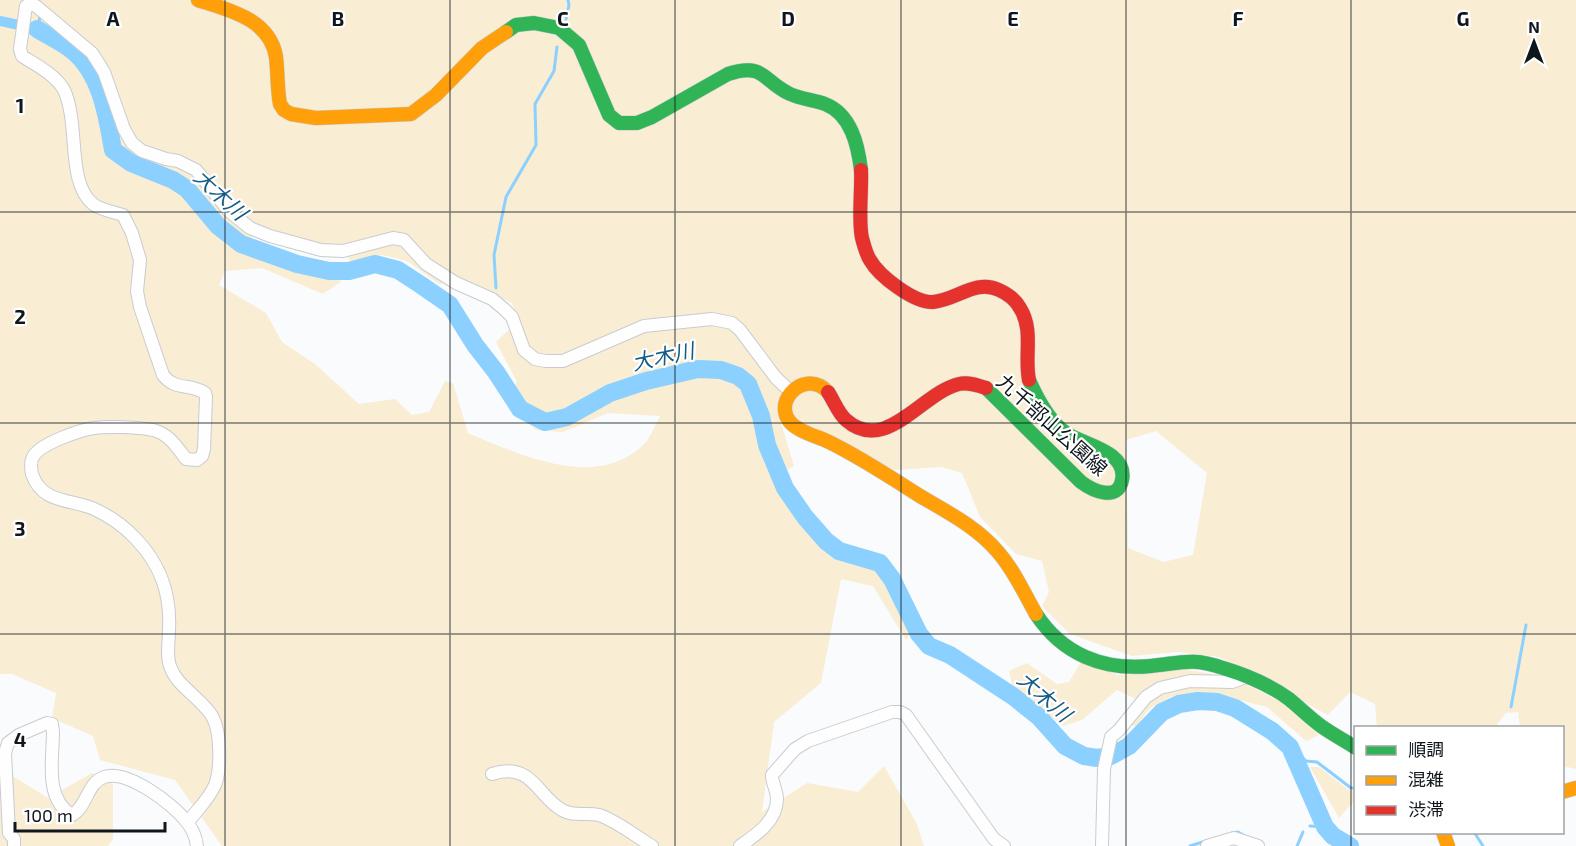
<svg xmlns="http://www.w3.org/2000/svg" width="1576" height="846" viewBox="0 0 1576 846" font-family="'Exo 2','Noto Sans JP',sans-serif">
  <rect width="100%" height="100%" fill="#f9fbfd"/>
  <path fill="#f9edd4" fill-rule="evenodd" d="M0,0h1576v769l-13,-3 -1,-38 -42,-1 -2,-15 -12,1 -11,14h-118l-2,-23 -25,-12 -22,23 -108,-58 -43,-5 -45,4 -62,-22 -28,-28 7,-14 -7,-31 -26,-7 -36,-37 -18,-44 -21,-6 -47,3 -81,-43 -32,-4 13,43 -17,10 28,55 26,22 48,16 36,60 -9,11 -33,-54 -32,-7 -20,104 -47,39 -12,90 45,-29 51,9 26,-26 33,58 7,22h-702l-47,-66 -75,-20 -7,-24 -41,-18 4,-25 -44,-19h-12zM253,226l68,20 21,1 8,14 33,-6 24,6 32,23 25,-3 48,22 6,18 -22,21 21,40 -12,17 31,31 27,2 45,-19 52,3c-5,9 -10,24 -19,31 -48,43 -123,7 -173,-14l-15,-50 -8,-2 -16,31 -17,3 -17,-16 -36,5 -44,-40 -33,-22 -16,-29 -47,-28 6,-14 37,-3 61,26 19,-13 -90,-26zM1156,431l51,42 -14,82 -30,7 -35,-14 -2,-108z
    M1081,662l37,13 59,-7 54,9 50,25 38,33 -13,6 -39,-34 -55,-14 -40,3 -22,12 -14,18h-4l4,-27 -19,-9 -35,30 -19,6 -50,-38 -4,-17 18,-8 30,21 12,-2z
    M1310,767h9l31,24 5,-1v10l-16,18z
    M0,768l48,30 44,-25 21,11v55l-5,7h-108z"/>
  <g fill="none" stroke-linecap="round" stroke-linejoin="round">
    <path stroke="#8bd0fe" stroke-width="3" d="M566,19l3,-14 -1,-5
      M37,29l4,-16
      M496,288l-2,-33 12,-58 30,-52 -1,-41 19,-33 3,-24
      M1511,707l15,-82
      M1290,747l16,14 11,1 34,26h5
      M1310,826l15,1
      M1474,832l9,14
      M1232,833l6,-1 7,4
      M1190,846l16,-5
      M1297,846l6,-14"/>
    <path stroke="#8bd0fe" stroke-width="10" d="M0,21l37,8"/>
    <path stroke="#8bd0fe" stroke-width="18" d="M37,29c11,7 25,13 36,22 28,23 34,65 40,99l18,13 42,17 14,9 31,37 23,18 56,20 32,7h20l26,-7 23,6 23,15 29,20 25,40 21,27 24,37 25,13 22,-5 43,-24 36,-12 52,-12 23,1 17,6 10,8 13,32 6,29 18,43 20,29 21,24 13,10 41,12 12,16 27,55 10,12 21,9 64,42 25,20 26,29 19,10 13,2 14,-2 18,-10 33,-34 17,-8 19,-3 19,1 18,6 37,23 18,16 35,80 8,9 17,10"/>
    <defs>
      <path id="street" d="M492,774c40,-13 45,22 70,36 11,7 25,2 37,5 16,5 38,22 53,31
        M188,822c9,-12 21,-23 27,-37 6,-15 6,-52 -2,-67 -2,-5 -7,-10 -11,-14 -11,-12 -27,-22 -32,-38 -4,-11 -1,-24 -1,-36 2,-36 -8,-65 -33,-91 -12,-13 -28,-24 -44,-31 -24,-9 -50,-5 -60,-34 -1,-5 -2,-12 1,-17 6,-13 47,-27 61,-29 15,-2 44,-1 59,2 16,4 24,17 33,29l11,1 5,-4 2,-7 2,-52 -1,-4c-15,-10 -30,-2 -42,-18l-23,-68 -3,-16 3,-31 -8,-27 -9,-18c-10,-3 -22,-5 -30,-11 -27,-22 -13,-80 -29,-114 -8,-15 -28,-25 -42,-34l-2,-7 6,-43 4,-2 6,2 56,47 12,19 20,57 8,14 10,8 24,8 12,2 18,9 33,41 21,17 20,8 51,14 22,1 50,-13 11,2 22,24 30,19 36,16 12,10 8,8 12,33 11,9 10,2h18l81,-35 68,-7 20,4 8,7 36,48 14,13
        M14,846v-7l-5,-6 -4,-80 3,-10 11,-8 28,-12 5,1 1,8c0,27 -9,67 19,83 15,-8 15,-32 32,-38 23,-8 69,27 82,44 6,7 10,16 11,25
        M740,846c16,-11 37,-25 37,-47 0,-8 -5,-16 -5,-24l23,-26 13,-8 84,-29h8l6,3 88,124 10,7
        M1102,846l2,-77 7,-32 8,-7 27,-33 14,-9 30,-7 42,1 14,-5
        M1207,846l27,-8 24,8"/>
      <path id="fast" d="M506,32l10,-7 18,-2 25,5 20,17 30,70 10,8h18l15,-6 76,-43c37,-12 34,7 62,20 11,5 24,6 35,10 26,10 33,41 36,66
        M986,388l95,94c12,9 37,20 41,-2 6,-29 -39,-35 -56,-47 -16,-11 -29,-35 -37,-53
        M1036,614c26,40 67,57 115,52 30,-3 41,-9 72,2 23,7 47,17 66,31 11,9 21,19 32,27 11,8 23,14 35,22"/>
      <path id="slow" d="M198,0c31,10 72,19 78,57 2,16 1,32 4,47l4,6 7,4 25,4 95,-4 25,-19 46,-47 24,-16
        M828,392c-26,-27 -64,18 -29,37 10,6 20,8 30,13 31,15 61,35 91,54 27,16 57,31 78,56 16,18 26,41 38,62
        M1562,792l14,-4
        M1443,832l5,14"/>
      <path id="jam" d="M861,170c1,20 -3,50 1,68 2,7 4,16 8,22 9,16 44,43 63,42 24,-2 42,-23 66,-12 9,4 16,9 21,18 14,22 4,48 9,72
        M828,392c6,9 10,21 18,28 40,35 75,-27 113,-36 9,-2 18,1 27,4"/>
    </defs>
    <use href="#street" stroke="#c8ccd0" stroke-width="14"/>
    <use href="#fast" stroke="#c8ccd0" stroke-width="15"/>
    <use href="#slow" stroke="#c8ccd0" stroke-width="15"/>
    <use href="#jam" stroke="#c8ccd0" stroke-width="15"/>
    <use href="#street" stroke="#fefeff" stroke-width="12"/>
    <use href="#fast" stroke="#30b455" stroke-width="14"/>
    <use href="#slow" stroke="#ff9f0a" stroke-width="14"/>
    <use href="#jam" stroke="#e5322d" stroke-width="14"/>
  </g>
  <path fill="none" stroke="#10171c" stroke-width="1.5" stroke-opacity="0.55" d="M225,0v846M450,0v846M675,0v846M901,0v846M1126,0v846M1351,0v846M0,212h1576M0,423h1576M0,634h1576"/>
  <g text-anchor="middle" stroke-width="4.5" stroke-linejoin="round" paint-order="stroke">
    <g font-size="20" fill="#10171c" stroke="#fff">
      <text transform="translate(1052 425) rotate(42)" y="7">九千部山公園線</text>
    </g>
    <g font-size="21" font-style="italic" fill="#135c86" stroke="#fff">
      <text transform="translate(220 195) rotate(43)" y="7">大木川</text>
      <text transform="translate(663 357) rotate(-12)" y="7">大木川</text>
      <text transform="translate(1044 697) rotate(41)" y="7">大木川</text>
    </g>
  </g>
  <g font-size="20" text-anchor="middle" font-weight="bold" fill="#10171c" stroke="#fff" stroke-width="4.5" stroke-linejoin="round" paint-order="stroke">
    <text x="113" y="26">A</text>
    <text x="338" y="26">B</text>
    <text x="563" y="26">C</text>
    <text x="788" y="26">D</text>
    <text x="1013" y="26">E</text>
    <text x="1238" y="26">F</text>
    <text x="1463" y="26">G</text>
    <text x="20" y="113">1</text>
    <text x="20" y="324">2</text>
    <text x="20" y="536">3</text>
    <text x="20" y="747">4</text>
  </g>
  <rect x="1354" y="726" width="210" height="108" fill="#ffffff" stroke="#9fa2a4" stroke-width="1.5"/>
  <rect x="1366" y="746" width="30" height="9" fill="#30b455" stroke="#9fa2a4" stroke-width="1.5"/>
  <text x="1408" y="756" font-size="18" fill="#10171c">順調</text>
  <rect x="1366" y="776" width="30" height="9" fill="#ff9f0a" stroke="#9fa2a4" stroke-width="1.5"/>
  <text x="1408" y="786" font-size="18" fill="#10171c">混雑</text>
  <rect x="1366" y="806" width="30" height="9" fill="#e5322d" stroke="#9fa2a4" stroke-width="1.5"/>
  <text x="1408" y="816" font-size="18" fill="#10171c">渋滞</text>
  <g transform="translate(1534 42)" stroke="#ffffff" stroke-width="4.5" paint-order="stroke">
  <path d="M0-4.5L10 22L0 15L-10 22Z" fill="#10171c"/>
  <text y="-9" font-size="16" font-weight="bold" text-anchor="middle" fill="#10171c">N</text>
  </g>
  <path d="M15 822v9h150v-9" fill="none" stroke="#10171c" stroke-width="3"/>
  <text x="24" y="822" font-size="18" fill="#10171c" stroke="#ffffff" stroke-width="4.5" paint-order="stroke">100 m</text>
</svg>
